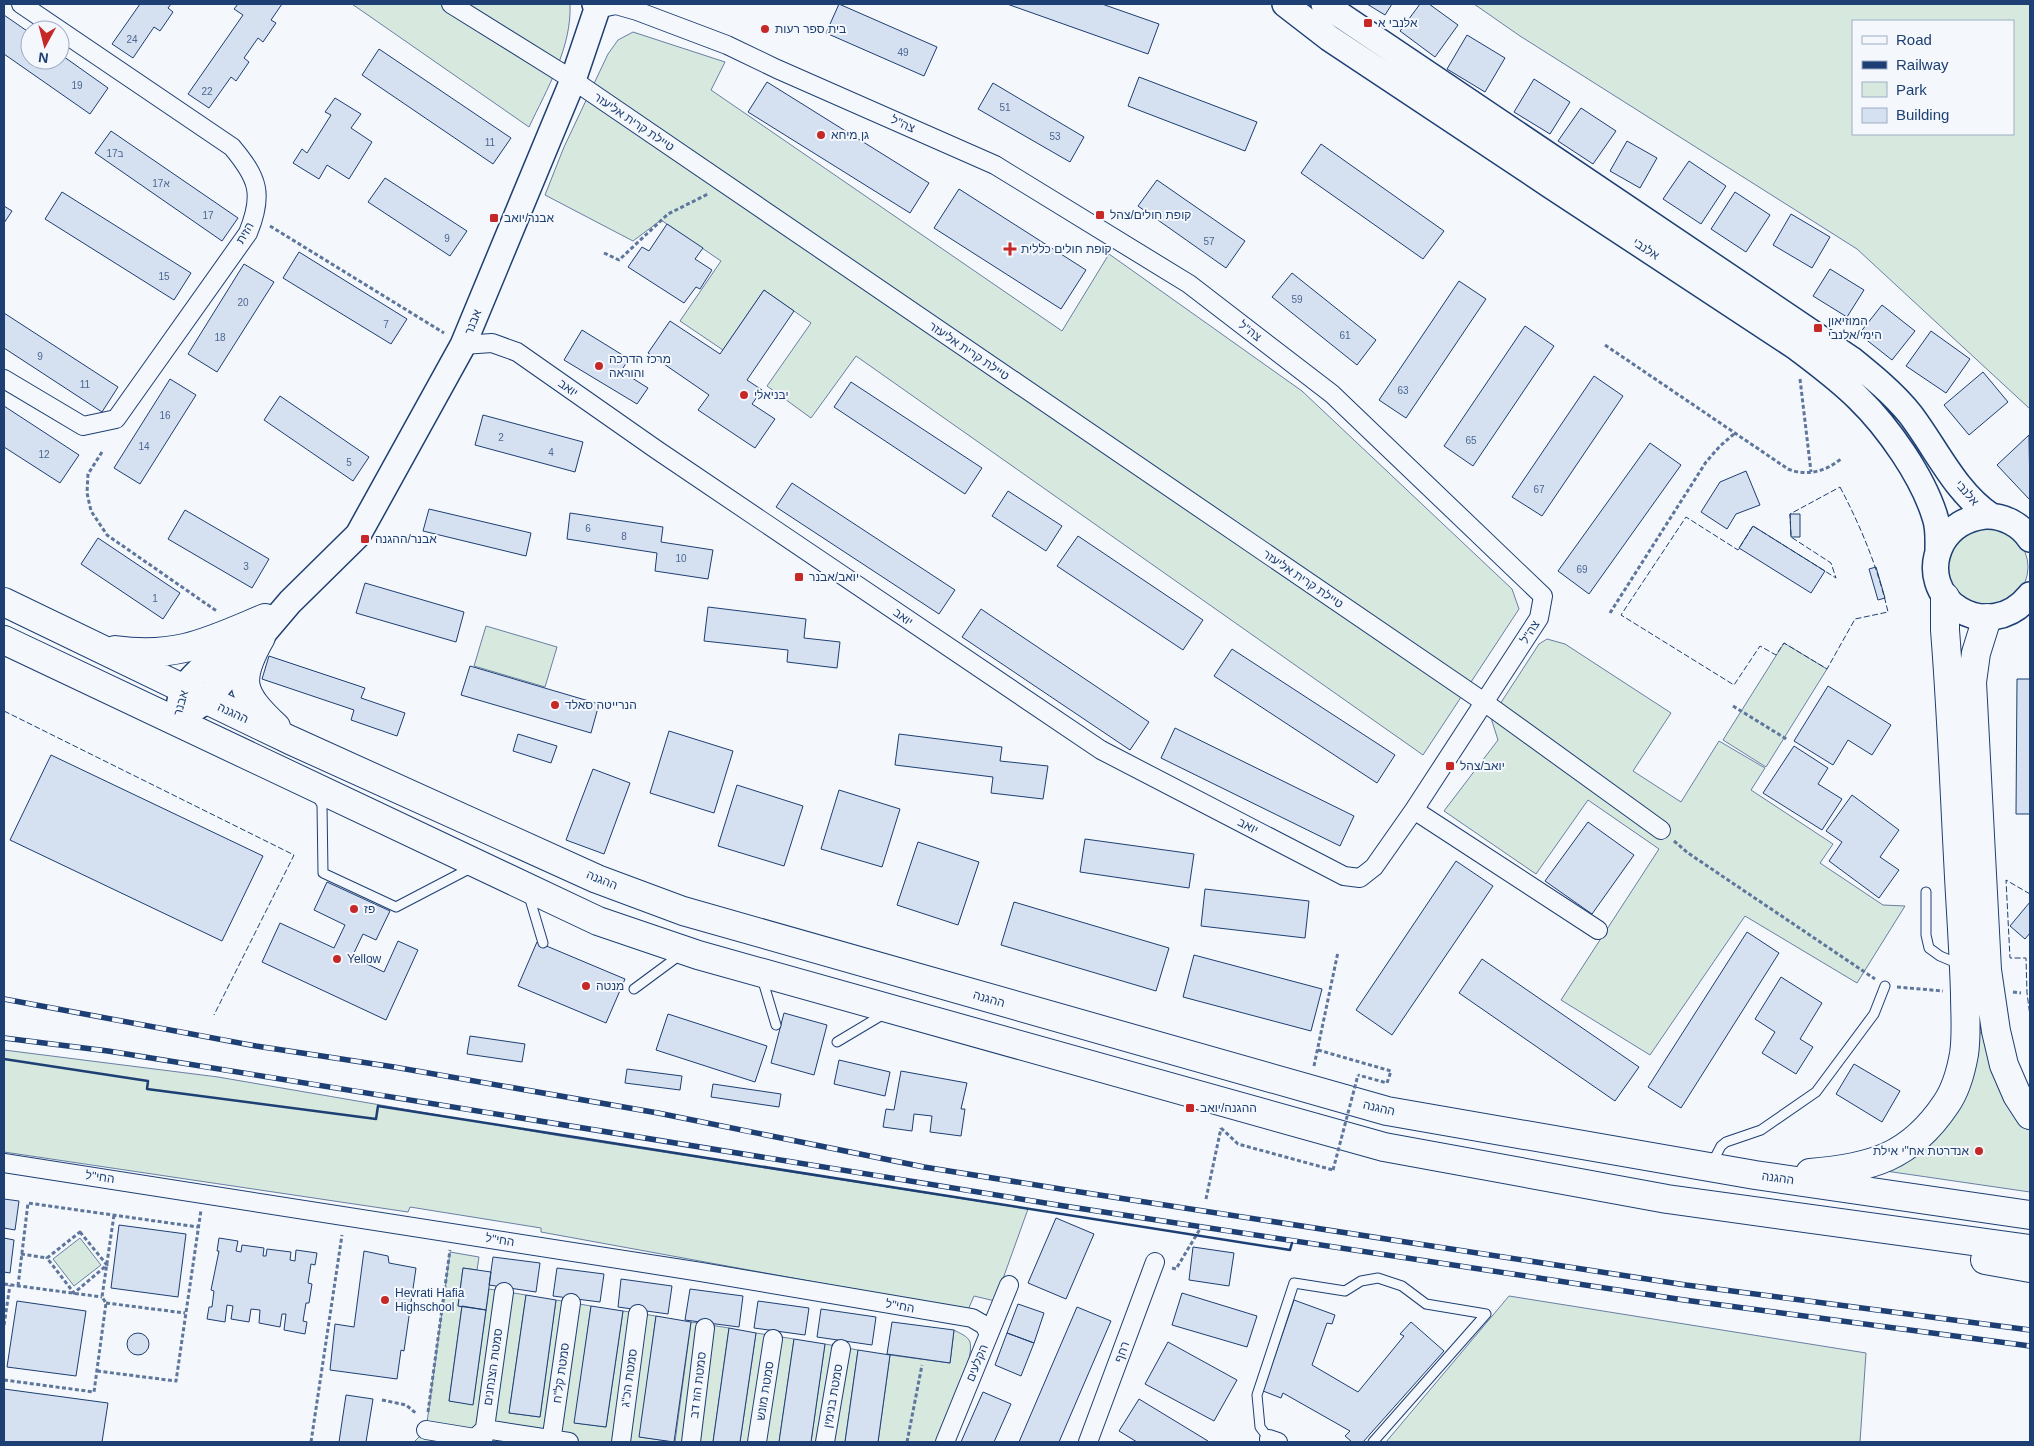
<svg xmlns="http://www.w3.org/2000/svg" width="2034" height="1446" viewBox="0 0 2034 1446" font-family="Helvetica,'Noto Sans Hebrew',sans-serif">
  <rect width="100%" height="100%" fill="#f4f7fb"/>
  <path fill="#d7e8df" stroke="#687fa3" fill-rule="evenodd" d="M352,4h218c2,43 -23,85 -41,123z
    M1474,4h556v405l-173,-160 -337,-213zM1853,21h160v113h-160z
    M633,32l92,30 -14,28 351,241 47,-77 193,137 210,198 7,20 -96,146 -567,-399 -45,62 -44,-32 44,-63 -47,-33 -41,60 -43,-29 41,-60 -60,-41 -28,21 -88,-46 19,-48 44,-93 10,-14z
    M1948 567a40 40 0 1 1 80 0a40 40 0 1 1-80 0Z
    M486,626l71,21 -12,40 -71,-21z
    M1547,639l18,5 106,69 -38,58 48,31 38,-61 46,27 -14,22 82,54 -13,19 63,42 22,1 -48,77 -112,-67 -95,139 -89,-55 98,-151 -71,-49 -52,74 -92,-63 54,-71 -7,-22 48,-74z
    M1784,643l43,26 -61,98 -43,-27z
    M1973,1032l16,2 41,96v62l-158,-23 30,-10z
    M4,1050l214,27 342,59 468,73 -33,92 -21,-5 -6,14 -427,-78v-4l-131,-21 -2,5 -404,-60z
    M80,1238l21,27 -27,21 -21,-27z
    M450,1252l29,5 -2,13 -14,-2 -5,38h4l-13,95 24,3 16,-115 37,6 -17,118 31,4 16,-117 35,6 -16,117 31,4 17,-116 33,5 -16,121 35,5 16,-120 38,6 -16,114h-299l12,-12z
    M1509,1296l357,57 -6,89h-474z
    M954,1330c5,3 14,6 16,12 5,19 -25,81 -34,100h-58l12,-87 60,8z
    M756,1333l38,6 -15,103h-39z
    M825,1344l33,6 -13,92h-34z"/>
  <path fill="#d5e0f0" stroke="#1d3f73" d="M140,4h31l-3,4 5,4 -13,19 -6,-4 -21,31 -21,-14z
    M238,4h44l-11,16 5,3 -13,19 -5,-4 -14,20 5,4 -13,19 -5,-4 -22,31 -21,-14 55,-79 -9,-6z
    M839,4l98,43 -13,29 -98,-43z
    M1007,4h95l57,20 -11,30z
    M1367,4h25l-7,11z
    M1420,4h9l29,21 -23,32 -35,-26z
    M4,15l26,18v27h30v-6l48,34 -18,26 -86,-60z
    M1467,35l38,23 -20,34 -38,-23z
    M379,49l132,89 -18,26 -131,-89z
    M1139,77l118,45 -12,29 -117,-45z
    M1534,79l36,23 -20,32 -36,-22z
    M767,82l162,101 -19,30 -162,-101z
    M993,83l91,54 -14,25 -92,-53z
    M335,98l26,16 -10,14 21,14 -23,37 -22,-14 -8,14 -26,-16 9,-14 5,4 24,-38 -6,-3z
    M1581,108l35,23 -23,33 -35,-23z
    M111,131l127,87 -16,23 -127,-88z
    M1627,141l30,17 -17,30 -30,-17z
    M1321,144l123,87 -21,28 -122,-86z
    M1689,161l37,25 -25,38 -38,-25z
    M385,178l82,53 -17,25 -82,-54z
    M1157,180l88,61 -19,27 -88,-62z
    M959,189l127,81 -25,39 -127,-81z
    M62,192l129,81 -17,27 -129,-81z
    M1735,192l35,23 -24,37 -35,-23z
    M4,206l8,5 -8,12z
    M1791,214l39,23 -18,31 -39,-23z
    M667,224l36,24 -8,11 17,11 -12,19 -4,-2 -12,16 -56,-36 14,-20 7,4z
    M299,252l108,67 -16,25 -108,-66z
    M244,264l30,18 -57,90 -29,-18z
    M1830,269l34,21 -17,27 -34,-21z
    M1292,273l84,67 -19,25 -85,-68z
    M1459,281l27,18 -80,119 -27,-18z
    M764,290l30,21 -47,69 15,10 -10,14 23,15 -20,29 -57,-38 11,-15 -61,-42 22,-32 50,33z
    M1882,305l33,26 -23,29 -33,-26z
    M4,313l114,74 -16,25 -98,-64z
    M1525,326l29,20 -81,120 -29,-20z
    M582,330l47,29 -8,12 27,17 -11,16 -73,-44z
    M1931,331l39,28 -24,34 -40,-27z
    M1983,372l25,30 -39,33 -25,-30z
    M1594,376l29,20 -81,120 -30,-19z
    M170,379l26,16 -56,89 -26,-16z
    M851,382l131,86 -17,26 -131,-87z
    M280,396l89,61 -16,24 -89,-61z
    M4,406l75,49 -19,28 -56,-36z
    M483,415l100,27 -8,30 -100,-27z
    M2029,435l1,62 -1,2 -32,-34z
    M1650,443l31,22 -92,129 -31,-23z
    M1746,471l14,34 -24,9 -9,15 -26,-17 19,-30z
    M792,483l163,107 -16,24 -163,-107z
    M1008,491l54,35 -16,25 -54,-35z
    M429,509l102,24 -5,23 -103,-25z
    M185,510l84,49 -17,29 -84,-49z
    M570,513l93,14 -2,15 52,8 -5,29 -53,-8 2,-18 -90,-14z
    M1790,514h10v23h-9z
    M1753,526l72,45 -14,22 -72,-45z
    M1078,536l125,84 -20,30 -126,-84z
    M98,538l82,55 -17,26 -82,-55z
    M1876,567l9,31 -7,2 -9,-31z
    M365,583l99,29 -8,30 -100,-29z
    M708,607l98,12 -2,19 36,4 -3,26 -50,-6 1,-12 -84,-9z
    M981,609l168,113 -19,28 -168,-113z
    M1232,649l163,106 -18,28 -163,-107z
    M269,656l96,32 -4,10 44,15 -8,23 -46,-16 3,-10 -92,-31z
    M470,666l129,38 -8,29 -130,-38z
    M2017,679h13v135h-14z
    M1828,686l63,39 -19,30 -24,-15 -15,25 -39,-24z
    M1175,728l179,88 -14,30 -179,-88z
    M669,731l64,20 -19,62 -64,-20z
    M518,734l39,12 -6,17 -38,-12z
    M899,734l103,13 -2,14 48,5 -5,33 -52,-6 2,-16 -98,-12z
    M1794,746l34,22 -10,16 24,15 -20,31 -59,-37z
    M51,755l212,101 -41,85 -212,-101z
    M593,769l37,14 -26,71 -38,-14z
    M737,785l66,21 -19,60 -66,-20z
    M839,790l61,19 -18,58 -61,-18z
    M1852,795l47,35 -19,27 19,13 -20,28 -50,-37 13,-19 -16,-11z
    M1588,822l46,33 -42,59 -47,-33z
    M1085,839l109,15 -5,34 -109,-16z
    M918,842l61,20 -21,63 -61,-20z
    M1456,861l37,25 -101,149 -36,-25z
    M327,882l63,29 -14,29 -13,-6 -11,23 32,15 14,-31 20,9 -32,70 -124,-58 18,-39 54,25 11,-23 -31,-15z
    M1205,889l104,12 -4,37 -104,-12z
    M1014,902l155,46 -13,43 -155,-46z
    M2030,902v31l-5,6 -15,-13z
    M1747,932l32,21 -98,155 -33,-21z
    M537,942l88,37 -19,44 -88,-37z
    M1194,955l128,34 -11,42 -128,-34z
    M1482,959l157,108 -24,34 -156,-108z
    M1781,977l41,26 -22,36 13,8 -17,27 -34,-21 13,-21 -20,-13z
    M784,1013l43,12 -13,50 -43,-12z
    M668,1014l99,32 -12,36 -99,-32z
    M470,1036l55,8 -3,18 -55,-8z
    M839,1060l51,12 -5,24 -51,-12z
    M1854,1064l46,27 -18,31 -46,-28z
    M627,1069l55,7 -2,14 -55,-7z
    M901,1071l66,12 -6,26h4l-4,27 -31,-4 2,-16 -18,-2 -2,17 -29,-4 3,-18 8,1z
    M713,1084l68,10 -2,13 -68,-10z
    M4,1199l15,2 -4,29 -11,-2z
    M1056,1218l38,16 -28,65 -38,-16z
    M119,1225l67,9 -8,63 -67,-9z
    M4,1238l10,2 -4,33 -6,-1z
    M219,1238l19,3 -2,10 5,1 1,-7 22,3 -1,8h3l1,-7 24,3 -1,8 5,1 1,-11 21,3 -2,12 -4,-1 -3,19 4,1 -3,19h-3l-3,18 4,1 -2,12 -21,-4 2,-16h-4l-2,13 -21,-4 1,-13 -9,-1 -2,13 -18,-3 2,-13 -6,-1 -2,17 -18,-3 2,-12h3l2,-16 -3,-1 8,-39h-2z
    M1193,1247l41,6 -5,33 -40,-6z
    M364,1251l24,5 1,7 27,5 -12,83 -3,-1 -4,29 -67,-9 5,-46 19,3z
    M493,1257l47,6 -4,29 -47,-7z
    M463,1268l28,4 -5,38 -28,-4z
    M557,1268l47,6 -4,28 -47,-6z
    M621,1279l51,7 -4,28 -50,-7z
    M690,1289l53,7 -4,31 -54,-7z
    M1182,1293l75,23 -10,31 -75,-22z
    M526,1295l30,5 -16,117 -31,-4z
    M1294,1300l41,15 -3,9 -5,-1 -15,42 46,27 46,-56 -4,-2 11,-12 33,29 -81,91h-11l-7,-6 5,-5 -67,-38 -2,5 -18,-7z
    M17,1301l69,10 -10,65 -69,-9z
    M758,1301l51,7 -4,27 -51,-7z
    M1018,1304l26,9 -10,30 -27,-10z
    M462,1306l24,4 -13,95 -24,-4z
    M591,1306l32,5 -17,116 -32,-4z
    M1077,1307l34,14 -52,121h-40z
    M821,1309l55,8 -4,28 -55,-8z
    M656,1316l35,6 -17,120 -35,-5z
    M892,1322l62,8 -4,33 -63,-9z
    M729,1328l27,5 -16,109h-27z
    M1007,1333l27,10 -13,33 -26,-11z
    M127 1344a11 11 0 1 1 22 0a11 11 0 1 1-22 0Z
    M794,1339l31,5 -14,98h-32z
    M1168,1342l69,38 -23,41 -69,-37z
    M858,1350l32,5 -12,87h-33z
    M4,1389l104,14 -6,39h-98z
    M983,1392l28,12 -17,38h-33z
    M346,1395l27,4 -7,43h-27z
    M1139,1399l69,42 -1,1h-70l-18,-11z"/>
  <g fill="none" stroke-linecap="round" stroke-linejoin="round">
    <defs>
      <path id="lane" d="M317,796l5,9 1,68 73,34 69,-36 8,-2
        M1926,892v43l3,13 11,8 19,8
        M529,896l14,47
        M762,978l14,47
        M634,989l46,-34
        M837,1042l47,-28
        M1711,1165l10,-19 5,-4 35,-12 55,-38 58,-78 11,-28
        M1269,1439l-9,-12 -3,-32 37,-112 51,8 16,-10 17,-3 24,8 24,18 60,10 -113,128"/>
      <path id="street" d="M451,4l122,76 911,622 177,128
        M463,345l29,-2 25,9 140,98 444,300 243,126 16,2 14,-11 40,-57 125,-192 4,-22 -211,-202 -143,-110 -194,-119 -218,-96 -50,-24 -90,-34 -21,-6 -19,4
        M4,379l79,47 33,-7 132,-186c16,-39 10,-55 -16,-86l-211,-143
        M1414,810l184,120
        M4,1163l697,109 271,46 12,7 5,9
        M426,1430l49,8 10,-9 84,13
        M1269,1439l9,3
        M483,1442l21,-150
        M551,1442l20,-139
        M621,1442l17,-128
        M691,1442l14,-114
        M757,1442l16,-103
        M825,1442l16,-93
        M945,1442l64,-157
        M1088,1442l67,-180"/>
      <path id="secondary" d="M1285,4l44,34 221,147 246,162c21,16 43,32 62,51 30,29 65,79 77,119 4,11 3,23 3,34
        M1324,4l527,355c21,17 42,34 59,55 26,34 45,78 81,102
        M2030,539c-9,-14 -27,-24 -45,-23 -18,2 -34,11 -43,27 -29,56 46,104 88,52
        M179,706c1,-5 2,-10 4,-15 7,-18 53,-50 69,-63
        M175,721l31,-20 84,-99 68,-67 105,-190 110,-265 24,-71 -2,-5"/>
      <path id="highway" d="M4,602l286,138 307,139 86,32 704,200 368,64 275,40
        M1987,618l-11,35 -4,29 15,288 9,61 8,34 13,30 13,20
        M261,637c-25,44 -21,56 15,90
        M4,640l594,281 100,34 686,192 283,52 363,50
        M115,650c62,9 95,-9 150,-32
        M1810,1173c60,-5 100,-15 136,-69 9,-13 15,-33 18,-50 3,-20 1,-40 1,-60 -1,-33 -3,-66 -5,-99 -5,-88 -8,-177 -15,-265v-33
        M1985,1260l45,8"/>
    </defs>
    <use href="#lane" stroke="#1d3f73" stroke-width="11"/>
    <use href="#street" stroke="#1d3f73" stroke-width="20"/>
    <use href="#secondary" stroke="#1d3f73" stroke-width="28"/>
    <use href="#highway" stroke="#1d3f73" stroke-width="30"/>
    <path stroke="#5e769c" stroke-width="3" stroke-dasharray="4 2.5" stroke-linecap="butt" d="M270,226l174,107
      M604,253l15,7 49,-46 40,-20
      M1605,345l183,124c19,8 39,2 54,-11
      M1800,379l11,93
      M102,452l-14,22 -1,19 4,18 16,24 111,77
      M1610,613l96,-151 14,-16 15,-13
      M1733,706l55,34
      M1674,841l14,12 187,126
      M1897,987l46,4
      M2013,992l8,1
      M1318,1050l73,21 -4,12 -29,-8
      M1314,1066l24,-114
      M1221,1128l17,16 95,26
      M1206,1199l15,-71
      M80,1232l27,33 -33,28 -27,-35z
      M21,1254l26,4
      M1172,1268l4,1 24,-40
      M4,1284l98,13
      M18,1286l10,-83 170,24
      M106,1303l79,10
      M4,1325l6,-40
      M97,1371l79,10 25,-171
      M4,1380l90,12 12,-89 -4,-6 12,-82
      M382,1400l24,5 11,9
      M428,1412l22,-162
      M311,1442l31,-207
      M907,1442l15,-77"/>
    <use href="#lane" stroke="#f4f7fb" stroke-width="9"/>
    <use href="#street" stroke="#f4f7fb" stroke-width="18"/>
    <use href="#secondary" stroke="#f4f7fb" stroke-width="25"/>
    <use href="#highway" stroke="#f4f7fb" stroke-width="28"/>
    <defs>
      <path id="rail" d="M4,999l252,47 138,21 264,46 266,54 143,23 619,95 344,45
        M4,1038l104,13 956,155 620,94 346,46"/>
    </defs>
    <use href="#rail" stroke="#1d3f73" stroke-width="5.5"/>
    <use href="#rail" stroke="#f4f7fb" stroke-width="4" stroke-dasharray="11" stroke-linecap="butt"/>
    <path stroke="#5e769c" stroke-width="3" stroke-dasharray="4 2.5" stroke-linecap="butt" d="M1333,1170l25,-95"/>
    <path stroke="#1d3f73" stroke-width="1" stroke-dasharray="6 2.5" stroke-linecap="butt" d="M1840,487c21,40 38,81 48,125l-33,7 -28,50 -43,-26 -8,12 -16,-9 -26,39 -113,-70 65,-98 52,33 15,-24 83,52 -5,-15 -40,-26 -1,-23z
      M4,711l290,144 -80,160
      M2030,894l-24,-14 4,78h16l1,35 3,23"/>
    <path stroke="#1d3f73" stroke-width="2.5" d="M4,1059l144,22 -1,8 229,30 2,-13 912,144 2,-7"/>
  </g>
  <g fill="#c62828" stroke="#f4f7fb" stroke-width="2">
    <rect x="1363" y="18" width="10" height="10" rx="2.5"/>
    <circle cx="765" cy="29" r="5"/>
    <circle cx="821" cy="135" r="5"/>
    <rect x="1095" y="210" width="10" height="10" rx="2.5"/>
    <rect x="489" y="213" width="10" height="10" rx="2.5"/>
    <path d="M1007.5 241.5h5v5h5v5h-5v5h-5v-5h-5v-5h5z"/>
    <rect x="1813" y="323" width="10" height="10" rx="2.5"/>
    <circle cx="599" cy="366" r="5"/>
    <circle cx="744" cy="395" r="5"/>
    <rect x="360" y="534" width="10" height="10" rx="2.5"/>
    <rect x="794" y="572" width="10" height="10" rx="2.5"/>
    <circle cx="555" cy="705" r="5"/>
    <rect x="1445" y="761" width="10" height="10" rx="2.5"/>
    <circle cx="354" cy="909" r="5"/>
    <circle cx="337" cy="959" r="5"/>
    <circle cx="586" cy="986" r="5"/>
    <rect x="1185" y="1103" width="10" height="10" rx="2.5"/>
    <circle cx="1979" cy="1151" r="5"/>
    <circle cx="385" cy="1300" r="5"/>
  </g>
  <g text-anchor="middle" stroke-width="4" stroke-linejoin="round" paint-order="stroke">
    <g font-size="10" fill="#4b6792">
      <text x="132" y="43">24</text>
      <text x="903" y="56">49</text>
      <text x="77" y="89">19</text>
      <text x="207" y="95">22</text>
      <text x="1005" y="111">51</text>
      <text x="1055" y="140">53</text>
      <text x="490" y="146">11</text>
      <text x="115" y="157">17ב</text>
      <text x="161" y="187">17א</text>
      <text x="208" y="219">17</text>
      <text x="447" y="242">9</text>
      <text x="1209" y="245">57</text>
      <text x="164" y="280">15</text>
      <text x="1297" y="303">59</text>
      <text x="243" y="306">20</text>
      <text x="386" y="328">7</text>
      <text x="1345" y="339">61</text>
      <text x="220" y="341">18</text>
      <text x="40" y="360">9</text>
      <text x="85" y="388">11</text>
      <text x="1403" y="394">63</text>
      <text x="165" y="419">16</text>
      <text x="501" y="441">2</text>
      <text x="1471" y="444">65</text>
      <text x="144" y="450">14</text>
      <text x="551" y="456">4</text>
      <text x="44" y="458">12</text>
      <text x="349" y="466">5</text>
      <text x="1539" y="493">67</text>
      <text x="588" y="532">6</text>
      <text x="624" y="540">8</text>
      <text x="681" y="562">10</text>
      <text x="246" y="570">3</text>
      <text x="1582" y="573">69</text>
      <text x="155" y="602">1</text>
    </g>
    <g font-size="12" fill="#1d3f73" stroke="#f4f7fb" text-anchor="start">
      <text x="1378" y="27">אלנבי א</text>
      <text x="775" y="33">בית ספר רעות</text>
      <text x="831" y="139">גן מיחא</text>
      <text x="1110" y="219">קופת חולים/צהל</text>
      <text x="504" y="222">אבנר/יואב</text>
      <text x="1021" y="253">קופת חולים כללית</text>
      <text x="1828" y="325">המוזיאון<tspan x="1828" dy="14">הימי/אלנבי</tspan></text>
      <text x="609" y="363">מרכז הדרכה<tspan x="609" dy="14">והוראה</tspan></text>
      <text x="754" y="399">יבניאלי</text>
      <text x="375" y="543">אבנר/ההגנה</text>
      <text x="809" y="581">יואב/אבנר</text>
      <text x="565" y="709">הנרייטה סאלד</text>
      <text x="1460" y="770">יואב/צהל</text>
      <text x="364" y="913">פז</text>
      <text x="347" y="963">Yellow</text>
      <text x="596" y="990">מנטה</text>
      <text x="1200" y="1112">ההגנה/יואב</text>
      <text x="1969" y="1155" text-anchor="end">אנדרטת אח"י אילת</text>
      <text x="395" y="1297">Hevrati Hafia<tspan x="395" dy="14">Highschool</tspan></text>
    </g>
    <g font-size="12" fill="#1d3f73" stroke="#f4f7fb">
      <text transform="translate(634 122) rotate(34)" y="4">טיילת קרית אליעזר</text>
      <text transform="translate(903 124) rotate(24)" y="4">צה"ל</text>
      <text transform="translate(245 233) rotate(-60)" y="4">הזית</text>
      <text transform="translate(1646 249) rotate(33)" y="4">אלנבי</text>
      <text transform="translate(473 322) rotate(-68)" y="4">אבנר</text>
      <text transform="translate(1250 331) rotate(38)" y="4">צה"ל</text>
      <text transform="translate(969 351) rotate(34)" y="4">טיילת קרית אליעזר</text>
      <text transform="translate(568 388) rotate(35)" y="4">יואב</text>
      <text transform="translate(1967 493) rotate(49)" y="4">אלנבי</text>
      <text transform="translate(1303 579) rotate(34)" y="4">טיילת קרית אליעזר</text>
      <text transform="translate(903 617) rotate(35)" y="4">יואב</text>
      <text transform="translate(1530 632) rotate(-58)" y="4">צה"ל</text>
      <text transform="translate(181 703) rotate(-74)" y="4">אבנר</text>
      <text transform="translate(233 713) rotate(25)" y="4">ההגנה</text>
      <text transform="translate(1248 826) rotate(27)" y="4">יואב</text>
      <text transform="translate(602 880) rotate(22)" y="4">ההגנה</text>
      <text transform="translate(989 999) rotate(16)" y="4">ההגנה</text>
      <text transform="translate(1379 1108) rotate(13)" y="4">ההגנה</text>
      <text transform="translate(100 1177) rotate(8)" y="4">החי"ל</text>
      <text transform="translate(1778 1178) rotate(8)" y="4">ההגנה</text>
      <text transform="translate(500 1240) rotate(9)" y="4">החי"ל</text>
      <text transform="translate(900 1306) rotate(10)" y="4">החי"ל</text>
      <text transform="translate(1122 1352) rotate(-70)" y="4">רחף</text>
      <text transform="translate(977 1363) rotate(-68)" y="4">הקלעים</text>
      <text transform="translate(493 1367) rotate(-82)" y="4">סמטת הצנחנים</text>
      <text transform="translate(561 1373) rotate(-82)" y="4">סמטת קל"ח</text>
      <text transform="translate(629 1378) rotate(-82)" y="4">סמטת הכ"ג</text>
      <text transform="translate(698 1385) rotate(-83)" y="4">סמטת הוז דב</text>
      <text transform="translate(765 1391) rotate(-81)" y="4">סמטת מונש</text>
      <text transform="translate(833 1396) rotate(-80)" y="4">סמטת בנימין</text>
    </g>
  </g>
  <rect width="2034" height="1446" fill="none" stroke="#1d3f73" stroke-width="10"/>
  <rect x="1852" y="20" width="162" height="115" fill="#f4f7fb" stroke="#9eadc5"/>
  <rect x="1862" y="36" width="25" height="8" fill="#f4f7fb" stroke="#9eadc5"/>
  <text x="1896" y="45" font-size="15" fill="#1d3f73">Road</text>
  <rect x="1862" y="61" width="25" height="8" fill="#1d3f73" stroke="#9eadc5"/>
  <text x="1896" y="70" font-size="15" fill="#1d3f73">Railway</text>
  <rect x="1862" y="82" width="25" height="15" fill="#d7e8df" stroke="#9eadc5"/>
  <text x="1896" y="95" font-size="15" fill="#1d3f73">Park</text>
  <rect x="1862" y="108" width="25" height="15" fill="#d5e0f0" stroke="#9eadc5"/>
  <text x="1896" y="120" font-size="15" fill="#1d3f73">Building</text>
  <g transform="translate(45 45) rotate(187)"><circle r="24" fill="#f4f7fb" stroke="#9eadc5"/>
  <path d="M0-4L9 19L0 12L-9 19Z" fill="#c62828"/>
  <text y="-8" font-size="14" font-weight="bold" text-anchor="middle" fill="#1d3f73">N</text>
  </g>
</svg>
